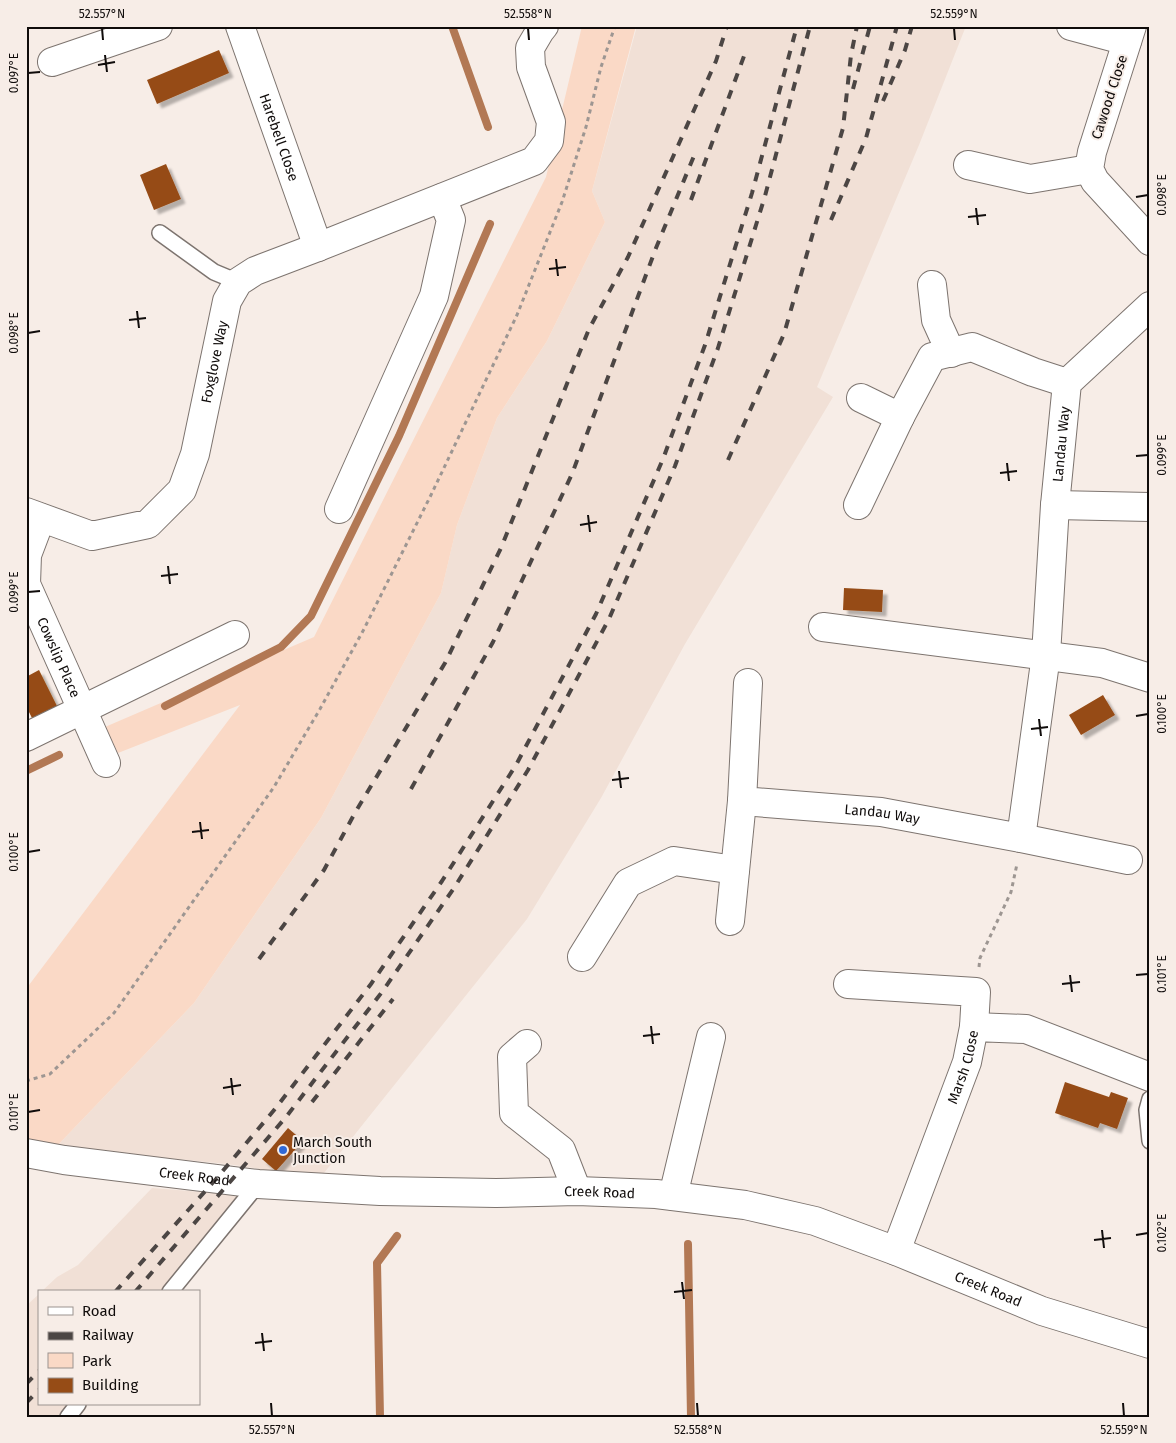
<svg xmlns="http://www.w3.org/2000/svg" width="1176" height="1443" viewBox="0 0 1176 1443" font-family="'Fira Sans',sans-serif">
  <defs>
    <filter id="shadow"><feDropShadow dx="4.5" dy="4.5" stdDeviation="1" flood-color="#0004"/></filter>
  </defs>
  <rect width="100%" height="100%" fill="#f7ede7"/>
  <path fill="#f1e0d6" d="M637,26h329l-47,119 -102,242 16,10 -148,247 -84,154 -74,121 -207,259 -93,-14 -171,-17 138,-144 127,-185 120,-225 16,-68 40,-107 50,-77 58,-119 -13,-31z
    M152,1188l87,7 -79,97h-119l16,-15 21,-12z
    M39,1294v110h29l-11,13h-31v-111z"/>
  <path fill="#fad9c6" d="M582,26h54l-44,165 13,31 -58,119 -50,77 -40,107 -16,68 -120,225 -127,185 -138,144 -30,-6v-152l214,-284 -122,48 -13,-26 209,-90 232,-460z"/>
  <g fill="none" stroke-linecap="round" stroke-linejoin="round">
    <path stroke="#b27854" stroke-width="8" d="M452,26l36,101
      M165,706l116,-59 30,-31 88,-180 91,-212
      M26,771l33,-16
      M688,1244l3,173
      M380,1417l-3,-154 20,-27"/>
  </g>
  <path fill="#964c16" filter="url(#shadow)" d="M219,50l10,23 -72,31 -10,-24z
    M166,164l15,35 -27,11 -14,-35z
    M844,588l39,2 -1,22 -39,-2z
    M39,670l18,36 -25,12 -6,-12v-29z
    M1103,695l12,20 -34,20 -12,-20z
    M1065,1082l44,15 2,-5 17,6 -11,31 -17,-6 -2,5 -43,-15z
    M288,1128l15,13 -27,30 -14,-12z"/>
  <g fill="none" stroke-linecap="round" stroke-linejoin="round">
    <defs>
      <path id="lane" d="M160,233l54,39 24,10
        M1150,1099l-3,11 3,31
        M170,1292l88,-108
        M68,1417l10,-13"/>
      <g id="street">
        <path id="s1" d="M240,26l78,221"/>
        <path d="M1071,26l56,15"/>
        <path d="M1132,26l-40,126 -3,17 6,12 55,60"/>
        <path d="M52,62l106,-36"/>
        <path d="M968,165l62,14 59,-10"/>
        <path d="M932,285l4,35 15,33"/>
        <path d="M861,398l39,19"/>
        <path d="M858,505l42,-88 32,-60 40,-10 61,25 34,11"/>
        <path d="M1055,505l95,2"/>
        <path d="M339,509l95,-213 17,-76 -9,-22"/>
        <path id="s2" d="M26,512l66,24 56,-12 34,-34 13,-36 32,-153 11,-19 17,-11 63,-24 216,-86 15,-20 2,-19 -20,-55 -1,-19 10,-17 4,-5"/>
        <path id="s3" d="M41,518l-14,37 -1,29 80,179"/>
        <path d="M823,627l279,36 48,15"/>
        <path id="s4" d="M748,683l-6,118 139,11 140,26 25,-183 9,-150 12,-122 83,-77"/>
        <path d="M26,737l209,-102"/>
        <path d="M1021,838l107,22"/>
        <path d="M730,921l12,-120"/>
        <path d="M582,957l46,-74 46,-22 61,9"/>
        <path d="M848,984l128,8 -2,35"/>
        <path d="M527,1044l-15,13 2,56 47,37 16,41"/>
        <path d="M673,1196l38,-159"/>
        <path id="s5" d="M896,1251l71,-189 7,-35 52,2 124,48"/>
      </g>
      <g id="secondary">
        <path id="s6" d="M26,1153l38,7 194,24 122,7 116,2 81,-2 79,3 89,11 70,16 81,30 146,60 108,33"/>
      </g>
    </defs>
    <use href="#lane" stroke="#7d746f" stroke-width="18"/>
    <use href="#street" stroke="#7d746f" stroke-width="30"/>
    <use href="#secondary" stroke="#7d746f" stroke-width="30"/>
    <path stroke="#9d9692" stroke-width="3" stroke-dasharray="4 4" stroke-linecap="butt" d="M979,967l1,-9 31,-66 6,-28
      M26,1081l24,-7 64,-61 160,-226 46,-78 44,-80 67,-134 86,-180 45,-113 24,-75 15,-60 14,-41"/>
    <use href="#lane" stroke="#fff" stroke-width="15"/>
    <use href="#street" stroke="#fff" stroke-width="28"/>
    <use href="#secondary" stroke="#fff" stroke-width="28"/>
    <path stroke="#4c4644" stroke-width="4" stroke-dasharray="9 9" stroke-linecap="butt" d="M853,89l17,-63
      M883,101l22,-51 7,-24
      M691,200l56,-152
      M831,220l35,-82 31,-112
      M728,460l56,-126 59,-206 8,-73 6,-29
      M411,789l82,-147 79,-168 84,-226 40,-97
      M259,959l65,-89 32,-59 89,-148 56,-115 88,-219 39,-72 88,-196 11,-35
      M312,1102l81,-103
      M115,1292l101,-113 59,-70 96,-125 71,-103 74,-116 80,-151 67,-155 42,-114 47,-152 45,-167
      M135,1292l151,-175 96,-125 72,-104 74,-118 81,-151 66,-153 43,-118 47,-152 45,-170
      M26,1384l13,-13
      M26,1403l13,-13"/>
  </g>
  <path fill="none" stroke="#100c0b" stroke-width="2" d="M102,28l1,12M528,28l1,12M954,28l1,12M105,55l2,17M98,65l17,-3M28,73l12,-1M1136,197l12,-2M976,208l2,17M968,217l18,-2M556,259l2,17M549,269l17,-2M137,311l2,17M129,320l17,-2M28,333l12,-2M1136,456l12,-1M1007,463l2,18M1000,473l17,-2M588,515l2,17M580,525l17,-3M168,566l2,18M161,576l17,-2M28,592l12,-1M1136,716l12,-2M1039,719l2,17M1031,729l17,-2M619,771l2,17M612,780l17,-2M200,822l2,17M192,832l17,-2M28,852l12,-2M1070,975l2,17M1136,975l12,-1M1062,984l18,-2M651,1026l2,18M643,1036l17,-2M231,1078l2,17M223,1088l18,-3M28,1112l12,-2M1102,1230l2,18M1136,1235l12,-2M1094,1240l17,-2M682,1282l2,17M674,1292l18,-2M262,1333l2,18M255,1343l17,-2M271,1403l1,13M697,1403l1,13M1123,1403l1,13"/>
  <circle fill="#3069d7" stroke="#f7ede7" stroke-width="2" cx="283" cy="1150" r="5"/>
  <g text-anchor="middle" stroke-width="4" stroke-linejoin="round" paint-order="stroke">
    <g font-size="14" fill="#100c0b" stroke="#f7ede7">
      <text transform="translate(1109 97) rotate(-72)" y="5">Cawood Close</text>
      <text dy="5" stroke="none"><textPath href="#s1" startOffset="118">Harebell Close</textPath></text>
      <text dy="5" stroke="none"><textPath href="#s2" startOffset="308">Foxglove Way</textPath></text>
      <text dy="5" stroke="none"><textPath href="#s4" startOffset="796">Landau Way</textPath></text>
      <text dy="5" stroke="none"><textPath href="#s3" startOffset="149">Cowslip Place</textPath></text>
      <text dy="5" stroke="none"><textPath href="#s4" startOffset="259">Landau Way</textPath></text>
      <text dy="5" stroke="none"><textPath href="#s5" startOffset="196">Marsh Close</textPath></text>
      <text dy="5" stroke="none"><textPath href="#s6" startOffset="170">Creek Road</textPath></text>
      <text dy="5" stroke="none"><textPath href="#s6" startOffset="576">Creek Road</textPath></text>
      <text dy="5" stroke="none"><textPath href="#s6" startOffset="980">Creek Road</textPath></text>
    </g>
    <g font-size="14" fill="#100c0b" stroke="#f7ede7" text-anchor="start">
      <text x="293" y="1147">March South<tspan x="293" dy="16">Junction</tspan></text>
    </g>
  </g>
  <rect width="1176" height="1443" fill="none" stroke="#f7ede7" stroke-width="55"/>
  <rect x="38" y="1290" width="162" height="115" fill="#f7ede7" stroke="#9b938f"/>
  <rect x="48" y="1307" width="25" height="8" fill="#ffffff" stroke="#9b938f"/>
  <text x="82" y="1316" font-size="15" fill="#100c0b">Road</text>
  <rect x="48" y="1332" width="25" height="8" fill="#4c4644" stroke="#9b938f"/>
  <text x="82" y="1340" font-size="15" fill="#100c0b">Railway</text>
  <rect x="48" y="1353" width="25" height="15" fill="#fad9c6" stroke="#9b938f"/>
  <text x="82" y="1366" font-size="15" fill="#100c0b">Park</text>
  <rect x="48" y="1378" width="25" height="15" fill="#964c16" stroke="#9b938f"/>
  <text x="82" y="1390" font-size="15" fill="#100c0b">Building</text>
  <rect x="28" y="28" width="1120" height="1388" fill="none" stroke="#100c0b" stroke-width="2"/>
  <g font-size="12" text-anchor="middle" fill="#100c0b">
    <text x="102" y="18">52.557°N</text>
    <text x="528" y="18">52.558°N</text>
    <text x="954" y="18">52.559°N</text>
    <text transform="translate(14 73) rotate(-90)" y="4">0.097°E</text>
    <text transform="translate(1162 195) rotate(-90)" y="4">0.098°E</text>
    <text transform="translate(14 333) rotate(-90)" y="4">0.098°E</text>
    <text transform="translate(1162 455) rotate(-90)" y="4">0.099°E</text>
    <text transform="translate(14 592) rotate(-90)" y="4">0.099°E</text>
    <text transform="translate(1162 714) rotate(-90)" y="4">0.100°E</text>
    <text transform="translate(14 852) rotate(-90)" y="4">0.100°E</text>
    <text transform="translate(1162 974) rotate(-90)" y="4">0.101°E</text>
    <text transform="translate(14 1112) rotate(-90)" y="4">0.101°E</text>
    <text transform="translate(1162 1233) rotate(-90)" y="4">0.102°E</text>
    <text x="272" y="1434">52.557°N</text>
    <text x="698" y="1434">52.558°N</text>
    <text x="1124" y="1434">52.559°N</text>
  </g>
</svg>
